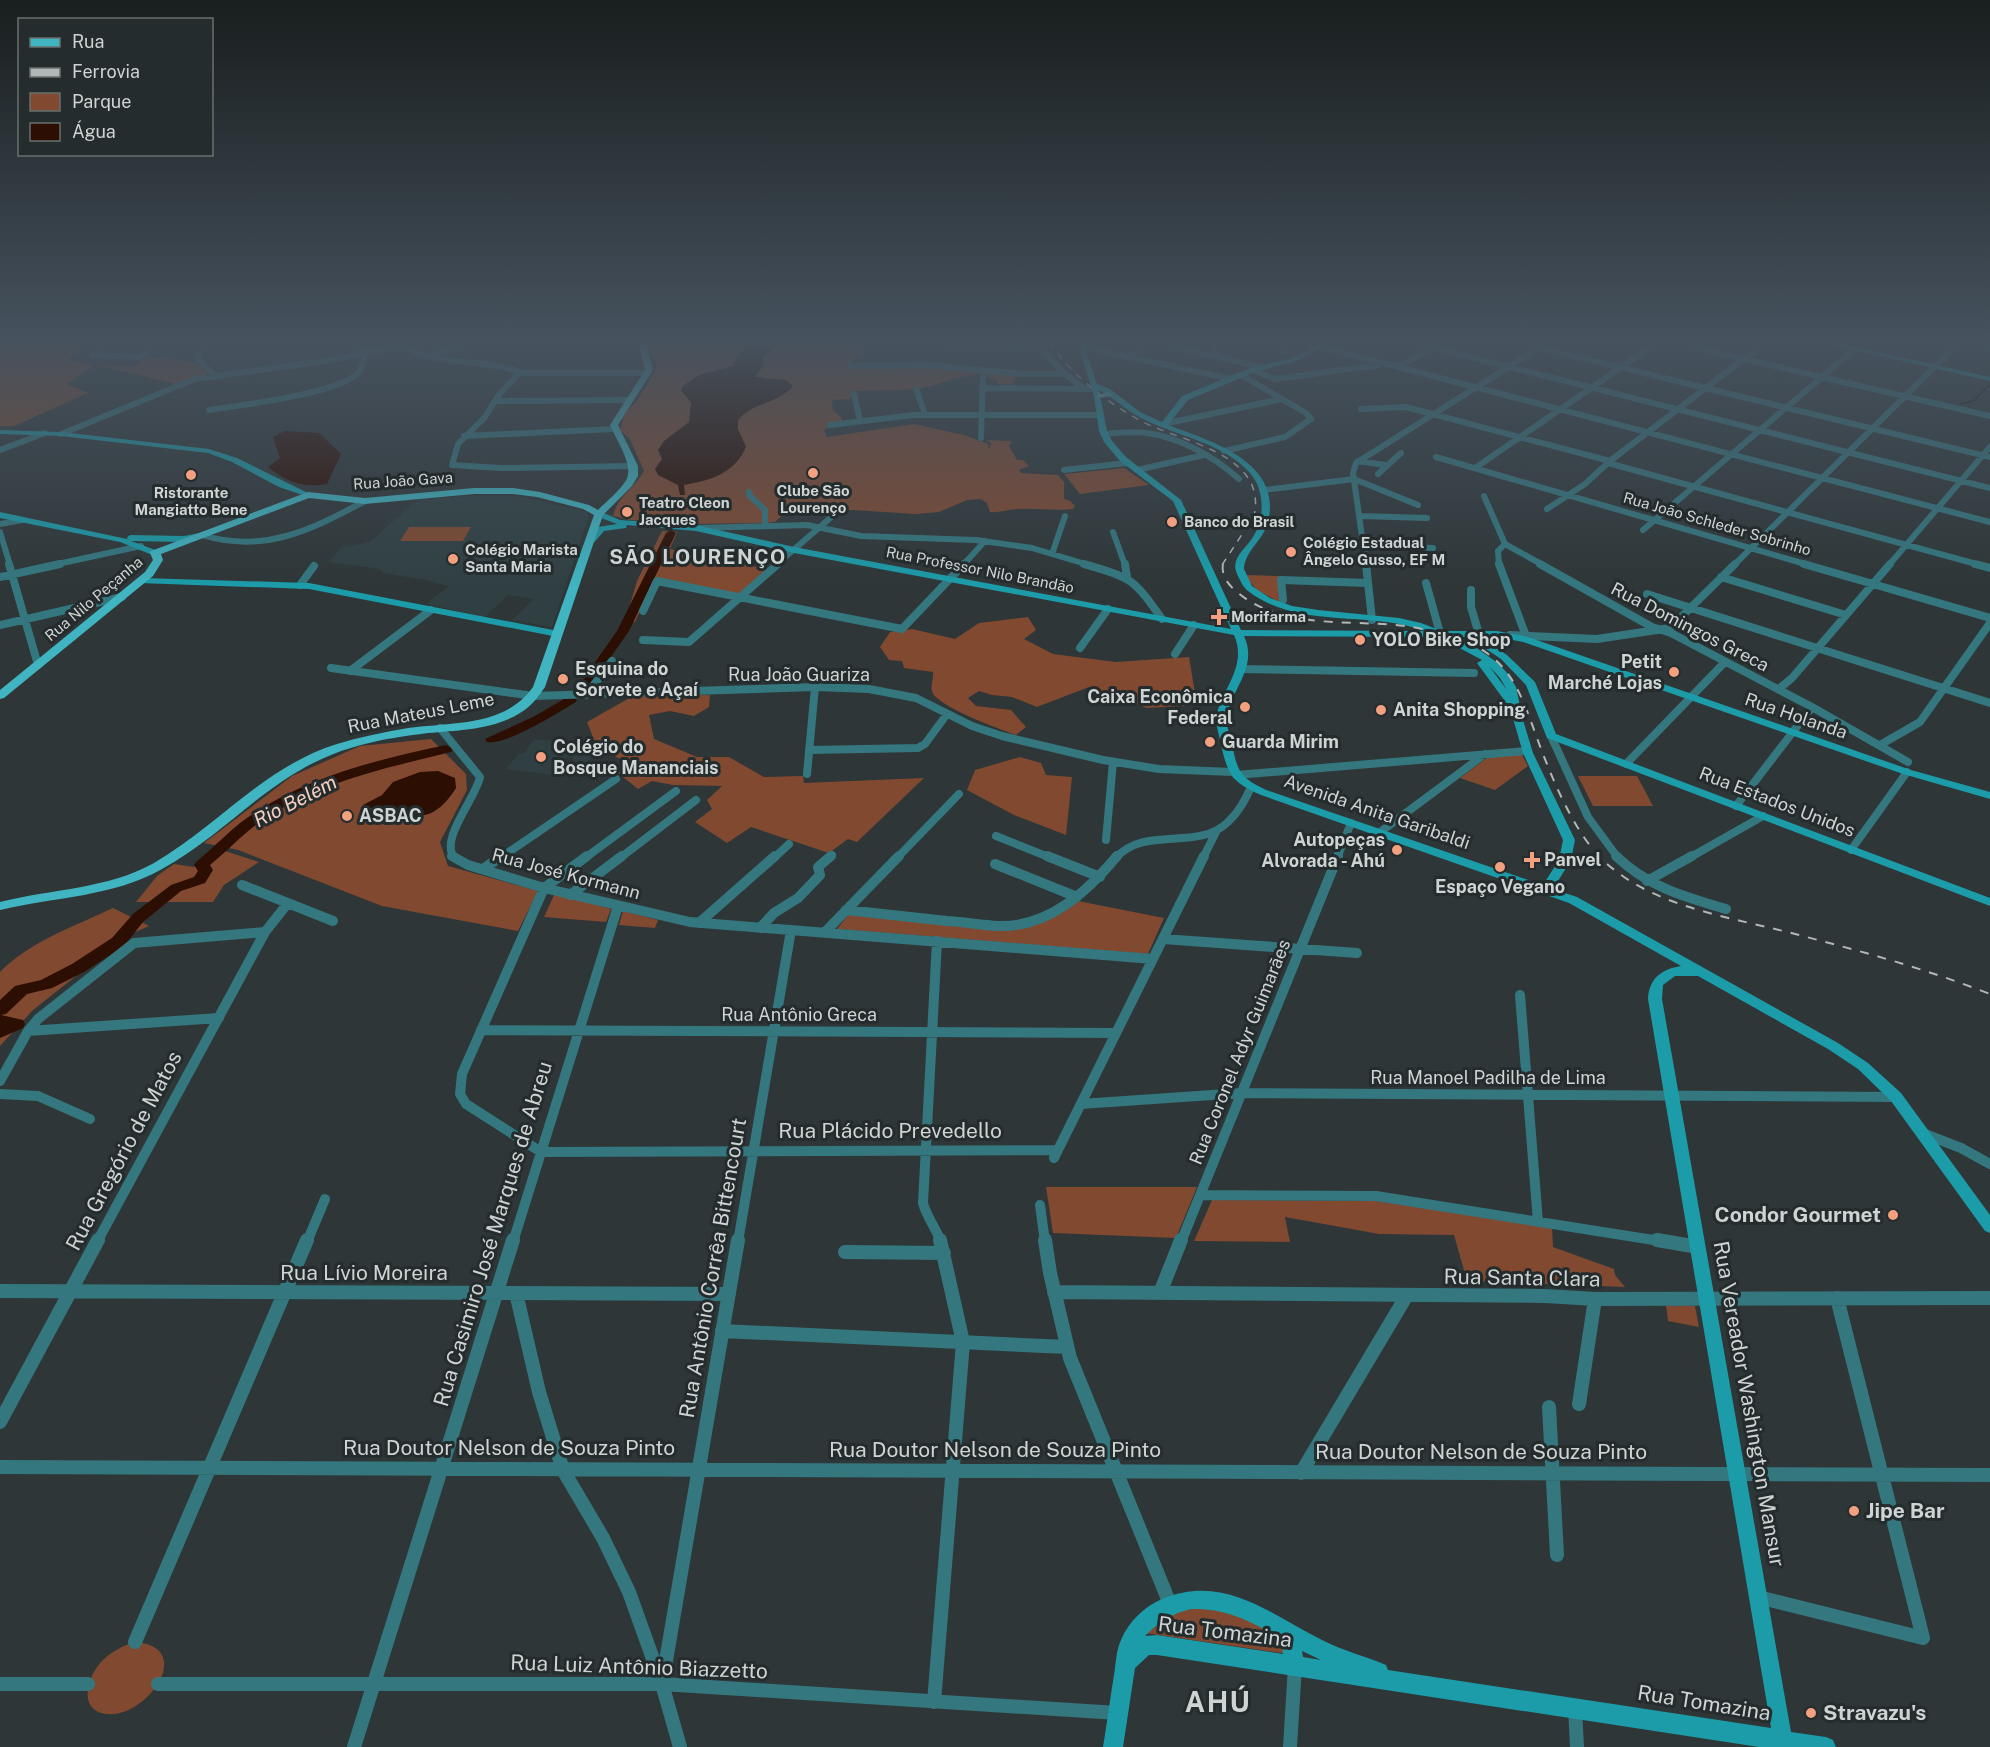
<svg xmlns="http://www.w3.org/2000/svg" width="1990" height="1747" viewBox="0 0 1990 1747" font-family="'Public Sans',sans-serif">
  <rect width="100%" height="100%" fill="#2e3637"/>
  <path fill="#304042" d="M218,342h128l10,10 -134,21 -5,-2 -12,-13z
    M466,496h52l69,16 2,3 -37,112 -40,-7 22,-21 -26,-4 -23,22 -59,-13 23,-18 -24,-6 -41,-7 -4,-4 -52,-7 13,-14 29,-6 47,-42z
    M534,739l27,3 19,-2 21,3 -17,24 -15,-2 5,-7 -7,-2 -14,19 -48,-6 14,-15h4z"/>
  <path fill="#814930" d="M18,342h69l-19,18 27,5 -28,19 21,9 -74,33h-14v-81z
    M648,342h242l-31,5v7l-10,10 57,1 112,10 -7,10 -13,-1 -1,-4 -10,-2v-4c-28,0 -44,11 -71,15 -19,2 -39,1 -58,2l-7,4 -1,4 -18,1 1,10 9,8v3l-18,9 3,7 87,-13 50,11 24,9 1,6 2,-7 -5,-3 24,1 2,1 -3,4 8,14h6l6,6 -10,4 2,3 37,2 6,7v17l6,2 5,5 -2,3c-18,2 -36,-1 -54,0 -10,0 -20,4 -29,3l-3,-9 -6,-4 -14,1 -28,12 -23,2 -63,-4 -15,1 -12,4 -28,-5 -12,2 -11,10 -9,1 -75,1 -60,-4 -18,-4c5,-21 21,-27 31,-45l-14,-32 -10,-9 5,-17 11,-11 20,-32v-6l-9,-16z
    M147,357l38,3v2l12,1 11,11 -33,10 -78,-19 37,1z
    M1124,468l25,17 -69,9 -16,-20z
    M409,527h62l-8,14h-63z
    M662,531l15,1 -7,17 97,20 -28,26 -84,-17 -20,44h-10l12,-41z
    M1244,575l35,1 2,27 -24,-13z
    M1028,617l8,13 -12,9 29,15 63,8 73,-5 8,48 -50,3 -58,-21 -52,20 -25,-10 -20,-2 -13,-4 -11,7 8,8 35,4 15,17 -10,8c-16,-6 -81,-29 -84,-44 -2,-5 2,-13 1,-19l-29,-4 -2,-7 -13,-1 -9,-13 10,-15 22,-3 43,10 24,-16z
    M710,695l-1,12 -15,9 -24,-5 -21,4 5,24 43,18h32l35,20 39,-1 1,7 120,-5 -67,64 -9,-3 -19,14 -78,-26 -24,16 -32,-21 17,-13 -5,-9 15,-14 -49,-1 -21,-4 -14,8 -20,-16 8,-11 -25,-13 4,-7 -11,-2 -7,-18 46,-26z
    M431,739l35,35 1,16 -27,52 8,24 90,25 -20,40 -136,-25 -144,-56 -34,-7 88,-67 68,-30z
    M1521,753l7,13 -33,24 -35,-12 31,-23z
    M1020,757l21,6 5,12 26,2 -6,58 -52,-20 -47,-25 8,-20z
    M1578,776h59l16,30h-60z
    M219,849l40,13 -35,23 -11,17h-77l21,-26 17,-12 20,3z
    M555,893l56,16 -5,13 -62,-5z
    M1078,901l86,17 -16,36 -311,-25 13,-16 157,17z
    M113,908l36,18 -21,9 -95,75 -33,36v-74c29,-30 75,-46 113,-64z
    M623,911l35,9 -3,8 -36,-3z
    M1046,1187h151l-21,51 -123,-5z
    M1212,1200l164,1 176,26 1,20 61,22 1,6 10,12 -158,-6 -13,-46 -75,-1 -94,-17 5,25 -96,-1z
    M1666,1305l29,1 4,21 -31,-6z
    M1179,1607h43l67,34 -1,13 -143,-21z
    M135,1642c62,5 12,76 -28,72 -31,-3 -19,-40 -4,-54 9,-9 20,-14 32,-18z"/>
  <path fill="#2d0e03" d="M737,342h44l-19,16 2,7 -9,12 31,3 7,6c-15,18 -40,16 -55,34v9l8,18c-12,27 -35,33 -62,38l1,10h-5l-2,-10 -20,-10 -3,-6 7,-10 -4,-9 6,-9 25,-19 2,-19 -10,-13 2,-4 16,-11 34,-9 4,-11 13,-10z
    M285,431l34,2 22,21 -14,30c-25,4 -40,-2 -59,-17l12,-9 -7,-21z
    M438,771l17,7 1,10c-30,47 -50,20 -90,20l-3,-3 19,-10 11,-13 27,-10z"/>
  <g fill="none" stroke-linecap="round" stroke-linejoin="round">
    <path stroke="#2d0e03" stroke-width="1.5" d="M1961,404l14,-4 15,-16"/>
    <path fill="#2d0e03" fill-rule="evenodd" d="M671,530l5,3 -47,98 -40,57h-8l-2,-3 38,-54 49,-98z
      M571,695l6,4 -1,3c-17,10 -70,44 -89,40l-2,-3 48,-22z
      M446,745l7,4 -2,3c-65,16 -128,29 -185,66 -21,13 -37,32 -56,47l3,5 -8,13 -24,8 -38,31 -19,24 -40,26 -32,16 -25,6 -21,20 -5,1 22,5 2,4 -2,4 -23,10v-38l15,-14 26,-6 31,-16 40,-26 21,-24 38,-29 23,-8 4,-6 -4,-6 2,-3c20,-16 38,-37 60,-50 57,-37 124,-53 190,-67z"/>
    <path stroke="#34777f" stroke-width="6" d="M210,342l-14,15 18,18
      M399,342c34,26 82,15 121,30l-22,24 -13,21 -27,27 -6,21 49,3 132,-2
      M1154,342l107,25
      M1284,342v10
      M1303,342l687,180
      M1411,342l579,146
      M1516,342l474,115
      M1671,342l319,74
      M1970,342l20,5
      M863,345l176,2
      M1039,347l26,27 20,15
      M1083,347l148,32
      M432,354l47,-12
      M92,355l49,2 18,-15
      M92,355l16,-13
      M1215,356l1,-14
      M1126,357l26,-15
      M850,366l79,-1 93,9h43
      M1398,367l43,-25
      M1253,370l22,9 104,-14
      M520,373h128
      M982,388l114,1
      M916,389l9,25
      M854,394l6,26
      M495,401l134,-1
      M1361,409l45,-2 204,54
      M209,410c31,-5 132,-16 151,-39 3,-6 4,-12 4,-18l-11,-11
      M1168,423l114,-24
      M830,425l83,-10h188
      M61,434l134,-55 130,-18 77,-15
      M1104,434c14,-1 28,-3 43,-1 32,4 68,24 92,46
      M464,436l150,-7
      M981,438l2,-61
      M0,450l45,-17
      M1224,451l61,-14 26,-18 -5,-6 -65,-38
      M1436,457l373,108
      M1358,461l27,4
      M1608,463l372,102
      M1475,468l183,-126
      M1064,470l63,-7
      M1137,470l67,-15
      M1378,474l23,-21
      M1264,490l90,-11 64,26
      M749,492v3l16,15v15
      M1484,496l21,48 38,21
      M1547,509l38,-25 25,-23 156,-119
      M1360,516l67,2
      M0,524l22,-4
      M696,528l111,-3 54,11 115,4 56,8 57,17
      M1643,530l220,-188
      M0,532l10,33
      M1113,532l12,33
      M202,535c62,19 109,-5 163,-34
      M1318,542l115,6
      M1052,554l13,-38
      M53,565l88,-19
      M776,565l60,-52
      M963,565l22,-24
      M1366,565l-13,-92 3,-10 192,-121
      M1499,565l-1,-14 7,-7
      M1734,565l226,-223
      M1889,565l101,-118"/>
    <path stroke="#34777f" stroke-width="8" d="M9,564l29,101
      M1084,564c48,14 49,14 78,55
      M1125,564l2,13
      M1366,564l6,56
      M1499,564l27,72
      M1540,564l112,63 19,6 141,74 96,55
      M1804,564l186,54
      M1975,564l15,4
      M0,577l60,-13
      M1721,577l125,38
      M1426,583l14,50
      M300,585l14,-19
      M1471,590v17l8,27
      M1647,594l343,109
      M1283,600l-2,-20 87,3
      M643,611l14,-30 245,48 62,-65
      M0,625l122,-28
      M1510,635l87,4 73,-11 65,-64
      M643,640l46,2 89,-78
      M1080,648l28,-39
      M1175,654l19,-29
      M331,668l203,28 281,-9 54,2 47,9 56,28 30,10 101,24 56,9 73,3
      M1241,669l233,4
      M350,671l81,-61
      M1779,689l13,-11 98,-114
      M586,695l26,-34
      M440,728l40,49c-4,21 -42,64 -25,81
      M1551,736l37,81 30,41
      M1880,745l40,-23 70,-99
      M809,750l109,-2 7,-4 22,-30
      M1626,764l99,-102
      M807,774l8,-87
      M1236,775l291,-24
      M1736,806l76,-99
      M1379,833l106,-79
      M996,836l55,22
      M1106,840l7,-78
      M1851,850l56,-78
      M500,858l116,-79
      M585,858l91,-67
      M620,858l76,-58
      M774,858l15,-14
      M829,858l3,-3
      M897,858l62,-64
      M1116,858c29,-33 81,-6 112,-36 11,-10 17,-22 23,-35
      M1203,858l13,-26
      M1337,858l14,-35
      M1689,858l74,-42"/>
    <path stroke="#34777f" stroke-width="10" d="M452,856l16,9 76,23 146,34 463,37
      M587,856l-43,32 -82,186 -2,20 6,10 75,48 517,-2
      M1047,856l53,21
      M1616,856c32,31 69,41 110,53
      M995,864l82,33
      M483,869l19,-13
      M1647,881l45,-25
      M242,885l91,36
      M570,895l52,-39
      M846,910c34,4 67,7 101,11 17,1 34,4 51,5 50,2 89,-34 119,-70
      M699,923l76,-67
      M760,928l14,-15 24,-15 22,-23 -2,-8 13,-11
      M825,932l74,-76
      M1163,939l194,14
      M937,941l-14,262c4,15 13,25 18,39
      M1520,995l18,227
      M481,1030l635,3
      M28,1031l191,-13
      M0,1081l28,-50 10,-12 96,-76 131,-11
      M0,1094l38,2 52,23
      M1081,1104l160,-11 655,4
      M1925,1134l36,14 29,16
      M1054,1158l150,-302
      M1200,1195l176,1 290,46
      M1040,1205l5,37
      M97,1242l168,-310 23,-29
      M307,1242l18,-43
      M513,1242l105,-336
      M738,1242l53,-312
      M1181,1242l157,-386"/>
    <path stroke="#34777f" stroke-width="14" d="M1045,1240l5,33 20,85 100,246
      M1657,1240l41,7
      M845,1252l99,1
      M0,1291l729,3
      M1054,1292l491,4 50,3 395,-1
      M516,1293l23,99 24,78 40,68 26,54 33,92 18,63
      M1160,1293l21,-53
      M722,1331l345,16
      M1579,1404l16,-105
      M1549,1407l8,148
      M0,1422l98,-182
      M0,1467l1990,8
      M1301,1473l106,-178
      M1758,1597l165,41 -86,-340
      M135,1642l172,-402
      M0,1684h88
      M158,1684h504l456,29
      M662,1684l76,-444
      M934,1702l29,-360 -23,-102
      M1575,1708l2,39
      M354,1747l159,-507
      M1290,1747l5,-81"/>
    <path fill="#1c9ca9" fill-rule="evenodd" d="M1080,342h6l1,13 10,29 13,5 30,23 22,10 20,-26 68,-28 42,-10 32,-16h9l-37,19 -41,11 -67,28 -20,25c43,16 118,38 99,100 -5,16 -22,26 -23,44l8,17 18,12 22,8 26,4 81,8 22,5 21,8h55l31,6 383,133 79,22v7l-87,-25 -380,-132 -26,-5h-18l28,18 28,27 21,52 434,164v8l-443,-168 -21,-53 -25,-26 -33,-22h-13l19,9 25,18 9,10 8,13 7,33 10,33 42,87 -4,20 -18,29 24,8 261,146 30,20 33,30 89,122v18l-5,-2 -94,-130 -33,-32 -30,-20 -130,-73h-23l-12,9 -1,14 129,733 35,5 7,3 3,7h-77l-602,-92h-8l-14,13 -12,79h-20c4,-24 7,-48 11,-72 2,-11 2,-25 7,-35 8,-19 23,-33 41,-41 63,-26 107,15 160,41 21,11 43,16 64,25l2,5 383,58 -123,-729c1,-21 14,-30 33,-33l-112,-63 -308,-108c-31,-13 -34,-23 -41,-55 -2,-9 -5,-18 -3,-27 8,-28 30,-48 17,-78l-440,-82 -98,-22 -69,-6 -1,3 -22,3 -13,15 -3,1 -4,-3 14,-17 19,-3 -21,-8v-4l3,-1 21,9 76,5 98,22 437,82 -58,-128 -53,-40 -16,-19 -5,-11 -5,-35 -13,-41zM1099,390c15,8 27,20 42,28 34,18 82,24 109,55 15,17 15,46 3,64 -9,14 -24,22 -15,39 3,6 5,11 10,15 51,39 120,19 177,40l-184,-1 -60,-130 -55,-43 -14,-16 -5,-10zM1244,636l195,1 43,23 -5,3 33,45 13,45 40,87 -4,20 -16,25 -274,-94c-28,-12 -32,-19 -37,-48 -2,-9 -7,-18 -5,-28 6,-28 31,-49 17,-79zM1489,666l11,12 7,12zM1191,1609c35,-1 60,12 90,30l2,15 -126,-19 -12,1c14,-14 26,-22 46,-27zM1302,1651l19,9 -18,-3z
      M1819,342h14l157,35v4z
      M0,430l61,2 148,17 28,9 75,37 -4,2 -29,-10 -47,-25 -24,-9 -147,-17 -61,-2z
      M0,512l127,27 1,-3 3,-1 53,1 16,-3 4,3 -20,6 -53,-1 27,10 1,2 -4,3 -35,-14 -120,-24z
      M142,578l167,5 249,48 5,3 -5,3 -249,-48 -170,-6v-4z"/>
    <path fill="#40b4c1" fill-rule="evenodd" d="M638,342h8l7,28 -35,55 20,41v10l-6,10 -29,29 -58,172c-7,10 -14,20 -25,26 -27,17 -62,17 -92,20 -23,3 -45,6 -67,12 -88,23 -126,84 -199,124 -49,28 -108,28 -162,41v-8c51,-13 108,-13 154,-39 64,-37 111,-97 183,-119 23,-7 47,-12 71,-16 44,-6 97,-1 125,-41l61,-172 -11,-6 -46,-12 -24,-3h-39l-109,10 -56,-6 -148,56 2,6 -10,16 -149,122 -4,1v-9l145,-118 8,-12 -3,-7 1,-2 157,-59 57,6 109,-10h39l27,4 49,13 9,5c9,-9 20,-18 27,-28 11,-15 -9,-42 -15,-57l35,-55z
      M1108,392l4,2 -1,2 -13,2 -4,-2z"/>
    <path stroke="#b2b7b8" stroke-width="1.5" stroke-dasharray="7 7" stroke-linecap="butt" d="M1049,342c21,32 60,62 94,80 39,20 125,32 111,94l-32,49"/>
    <path stroke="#b2b7b8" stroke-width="2" stroke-dasharray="9 9" stroke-linecap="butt" d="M1223,564c-2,11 5,21 14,28 47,40 118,26 174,35 22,3 44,10 64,19 38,19 48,54 62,92 14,38 37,96 68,124 50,46 126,55 190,72 66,17 131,35 195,60"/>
  </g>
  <linearGradient id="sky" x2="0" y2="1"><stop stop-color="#191e1e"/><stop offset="0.58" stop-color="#46525e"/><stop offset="1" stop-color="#46525e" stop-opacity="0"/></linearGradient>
  <rect width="1990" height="587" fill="url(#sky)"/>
  <g fill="#f2a07f" stroke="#242c2d" stroke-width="2">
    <circle cx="813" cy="473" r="6"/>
    <circle cx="191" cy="475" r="6"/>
    <circle cx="627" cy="512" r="6"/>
    <circle cx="1172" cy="522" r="6"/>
    <circle cx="1291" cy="552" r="6"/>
    <circle cx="453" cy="559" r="6"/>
    <path d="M1216 608h6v6h6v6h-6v6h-6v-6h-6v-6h6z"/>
    <circle cx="1360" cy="640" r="6"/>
    <circle cx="1674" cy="672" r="6"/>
    <circle cx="563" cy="679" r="6"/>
    <circle cx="1245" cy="707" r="6"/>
    <circle cx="1381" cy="710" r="6"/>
    <circle cx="1210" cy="742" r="6"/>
    <circle cx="541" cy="757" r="6"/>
    <circle cx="347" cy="816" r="6"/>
    <circle cx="1397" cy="850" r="6"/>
    <path d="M1529 851h6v6h6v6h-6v6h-6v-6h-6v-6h6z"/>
    <circle cx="1500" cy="867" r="6"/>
    <circle cx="1893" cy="1215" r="6"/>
    <circle cx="1854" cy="1511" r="6"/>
    <circle cx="1811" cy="1713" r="6"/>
  </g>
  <g text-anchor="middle" stroke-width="6" stroke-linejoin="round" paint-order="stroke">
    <g font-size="15" fill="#ced3d3" stroke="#242c2d">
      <text transform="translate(403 481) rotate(-4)" y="5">Rua João Gava</text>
      <text transform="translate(1717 524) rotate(16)" y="5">Rua João Schleder Sobrinho</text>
      <text transform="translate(980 570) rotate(11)" y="5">Rua Professor Nilo Brandão</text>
      <text transform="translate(94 599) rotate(-40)" y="5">Rua Nilo Peçanha</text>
    </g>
    <g font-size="15" font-weight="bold" fill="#ced3d3" stroke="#242c2d" text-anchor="start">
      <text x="813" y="496" text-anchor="middle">Clube São<tspan x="813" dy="17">Lourenço</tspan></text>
      <text x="191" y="498" text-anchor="middle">Ristorante<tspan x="191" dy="17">Mangiatto Bene</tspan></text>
      <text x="639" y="508">Teatro Cleon<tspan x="639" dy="17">Jacques</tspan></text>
      <text x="1184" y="527">Banco do Brasil</text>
      <text x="1303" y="548">Colégio Estadual<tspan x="1303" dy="17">Ângelo Gusso, EF M</tspan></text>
      <text x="465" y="555">Colégio Marista<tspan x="465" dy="17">Santa Maria</tspan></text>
      <text x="1231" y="622">Morifarma</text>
    </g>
    <g font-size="18" fill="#ced3d3" stroke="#242c2d">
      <text transform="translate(1690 627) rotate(27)" y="6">Rua Domingos Greca</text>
      <text x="799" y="681">Rua João Guariza</text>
      <text transform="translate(421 713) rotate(-11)" y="6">Rua Mateus Leme</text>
      <text transform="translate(1796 716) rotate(19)" y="6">Rua Holanda</text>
      <text transform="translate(1777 802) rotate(21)" y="6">Rua Estados Unidos</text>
      <text transform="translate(1377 812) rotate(19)" y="6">Avenida Anita Garibaldi</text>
      <text transform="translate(566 874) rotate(15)" y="6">Rua José Kormann</text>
      <text x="799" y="1021">Rua Antônio Greca</text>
      <text transform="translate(1240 1052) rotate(-68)" y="6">Rua Coronel Adyr Guimarães</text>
      <text x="1488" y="1084">Rua Manoel Padilha de Lima</text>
    </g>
    <g font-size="18" font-weight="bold" fill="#ced3d3" stroke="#242c2d" text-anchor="start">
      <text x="1372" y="646">YOLO Bike Shop</text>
      <text x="1662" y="668" text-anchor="end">Petit<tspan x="1662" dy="21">Marché Lojas</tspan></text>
      <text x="575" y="675">Esquina do<tspan x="575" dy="21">Sorvete e Açaí</tspan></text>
      <text x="1233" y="703" text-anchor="end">Caixa Econômica<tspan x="1233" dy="21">Federal</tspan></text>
      <text x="1393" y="716">Anita Shopping</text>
      <text x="1222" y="748">Guarda Mirim</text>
      <text x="553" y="753">Colégio do<tspan x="553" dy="21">Bosque Mananciais</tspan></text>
      <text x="359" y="822">ASBAC</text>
      <text x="1385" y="846" text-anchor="end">Autopeças<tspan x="1385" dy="21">Alvorada - Ahú</tspan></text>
      <text x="1544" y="866">Panvel</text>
      <text x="1500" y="893" text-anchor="middle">Espaço Vegano</text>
    </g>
    <g font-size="20" font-weight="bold" letter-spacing="1.5" fill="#ced3d3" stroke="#242c2d">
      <text x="698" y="564">SÃO LOURENÇO</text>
    </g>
    <g font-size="20" font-style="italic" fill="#f7d0c1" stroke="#242c2d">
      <text transform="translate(295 801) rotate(-27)" y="7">Rio Belém</text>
    </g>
    <g font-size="21" fill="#ced3d3" stroke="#242c2d">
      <text x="890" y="1138">Rua Plácido Prevedello</text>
      <text transform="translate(124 1151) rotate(-62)" y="7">Rua Gregório de Matos</text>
      <text transform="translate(493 1234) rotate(-73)" y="7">Rua Casimiro José Marques de Abreu</text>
      <text transform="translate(713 1268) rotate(-80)" y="7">Rua Antônio Corrêa Bittencourt</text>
      <text x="364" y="1280">Rua Lívio Moreira</text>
      <text transform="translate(1522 1278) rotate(1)" y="7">Rua Santa Clara</text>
      <text transform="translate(1749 1404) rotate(80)" y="7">Rua Vereador Washington Mansur</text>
      <text x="509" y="1455">Rua Doutor Nelson de Souza Pinto</text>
      <text x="995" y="1457">Rua Doutor Nelson de Souza Pinto</text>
      <text x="1481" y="1459">Rua Doutor Nelson de Souza Pinto</text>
      <text transform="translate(1225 1632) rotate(7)" y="7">Rua Tomazina</text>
      <text transform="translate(639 1667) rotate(2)" y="7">Rua Luiz Antônio Biazzetto</text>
      <text transform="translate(1704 1703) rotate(9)" y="7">Rua Tomazina</text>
    </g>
    <g font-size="21" font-weight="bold" fill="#ced3d3" stroke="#242c2d" text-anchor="start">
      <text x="1881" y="1222" text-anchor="end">Condor Gourmet</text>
      <text x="1866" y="1518">Jipe Bar</text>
      <text x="1823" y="1720">Stravazu's</text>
    </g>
    <g font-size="28" font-weight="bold" letter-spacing="1.5" fill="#ced3d3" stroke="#242c2d">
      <text x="1218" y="1712">AHÚ</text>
    </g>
  </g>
  <rect x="18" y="18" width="195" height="138" fill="#242c2d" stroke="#686f6f" stroke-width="1.5"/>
  <rect x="30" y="38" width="30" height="9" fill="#40b4c1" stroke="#686f6f" stroke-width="1.5"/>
  <text x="72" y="48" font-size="18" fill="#ced3d3">Rua</text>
  <rect x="30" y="68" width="30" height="9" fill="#b2b7b8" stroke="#686f6f" stroke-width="1.5"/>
  <text x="72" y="78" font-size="18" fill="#ced3d3">Ferrovia</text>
  <rect x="30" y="93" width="30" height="18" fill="#814930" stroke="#686f6f" stroke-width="1.5"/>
  <text x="72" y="108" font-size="18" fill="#ced3d3">Parque</text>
  <rect x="30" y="123" width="30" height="18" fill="#2d0e03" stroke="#686f6f" stroke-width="1.5"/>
  <text x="72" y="138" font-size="18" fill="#ced3d3">Água</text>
</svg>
